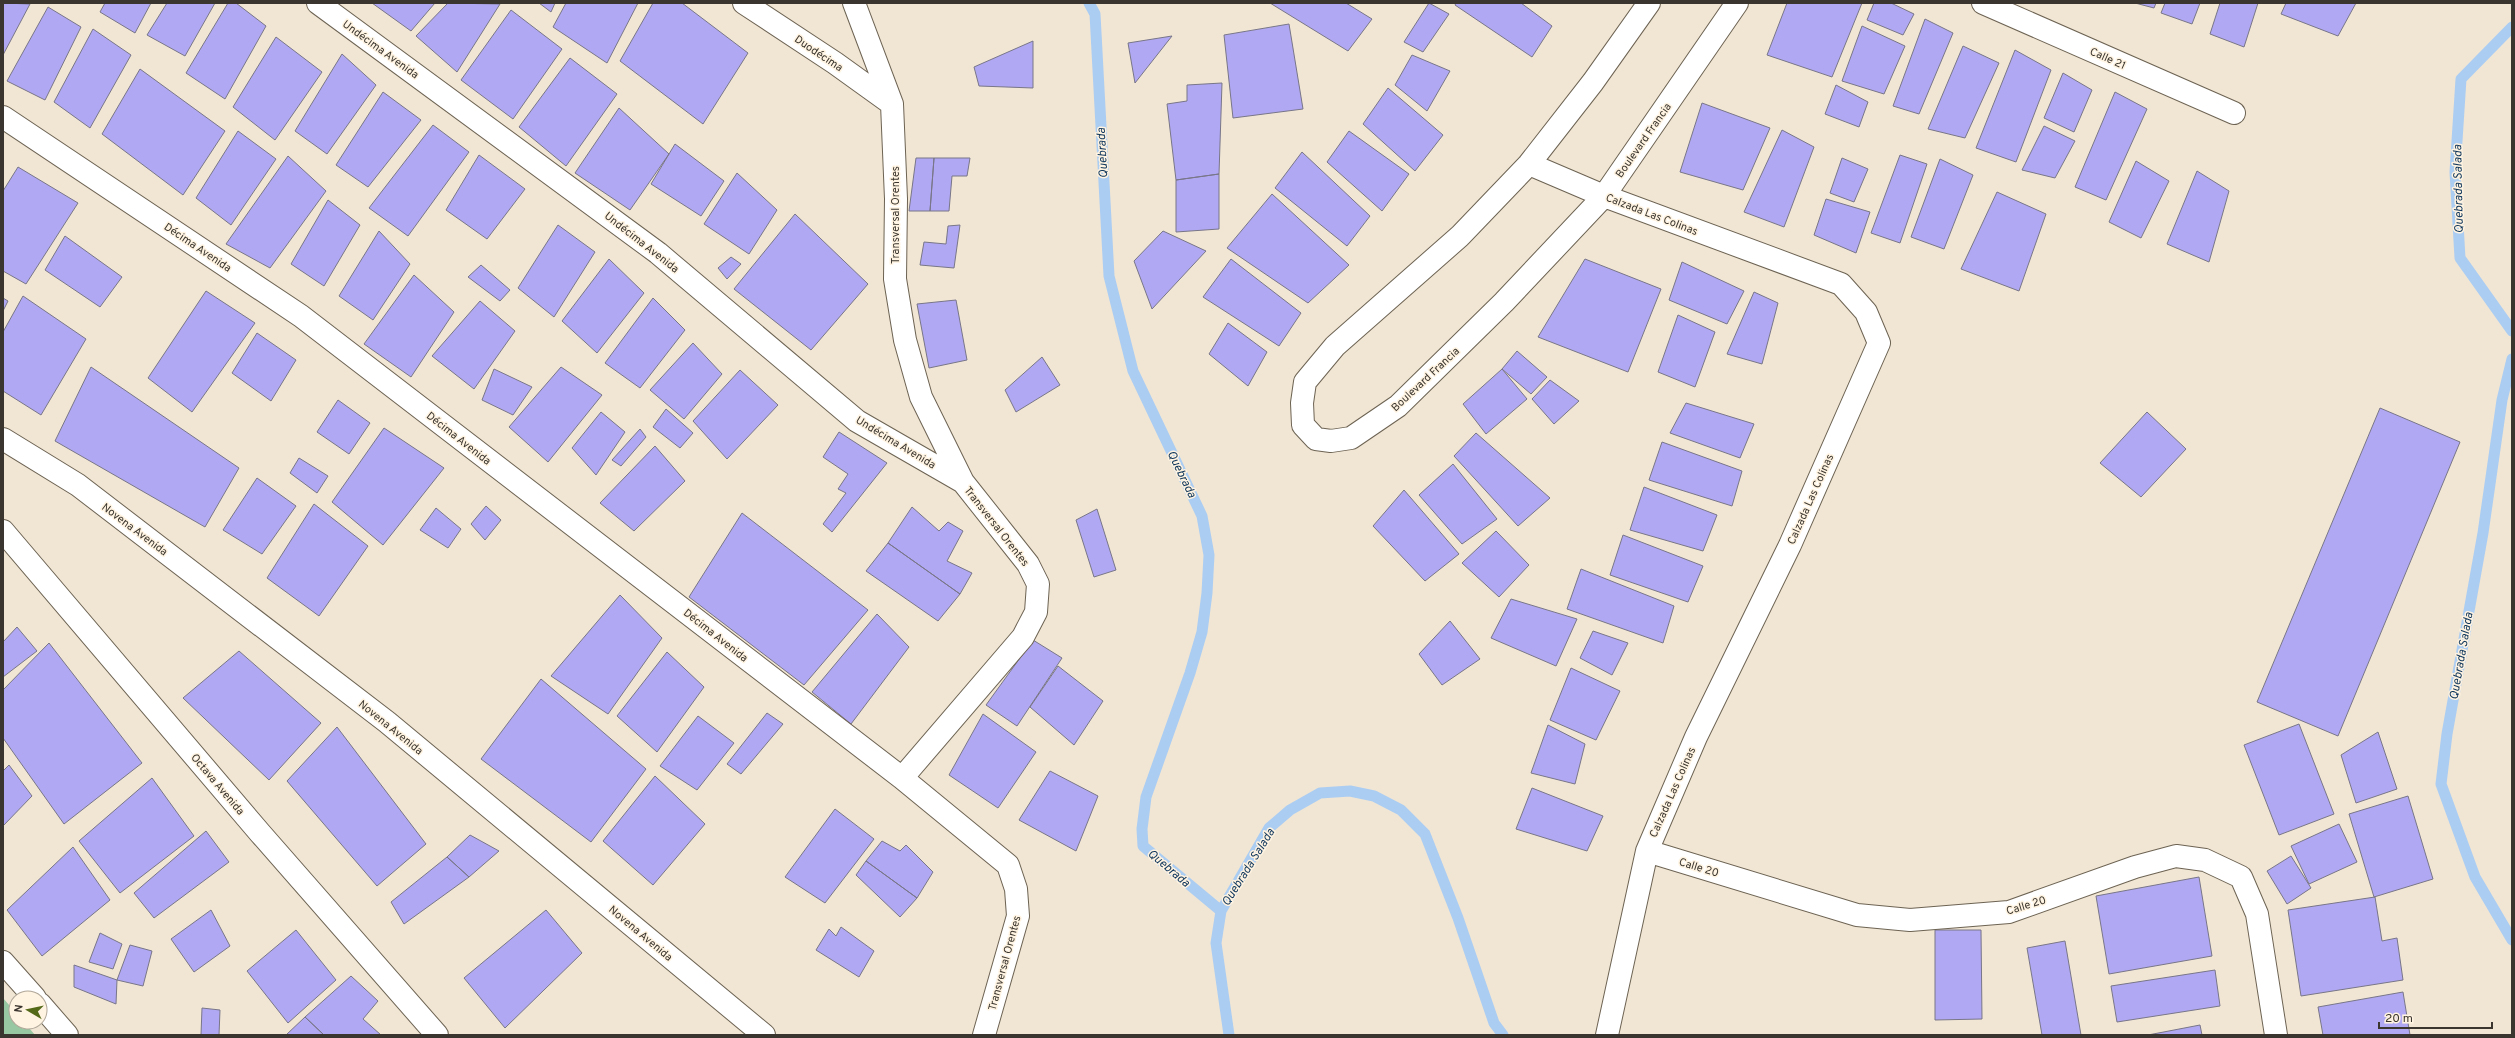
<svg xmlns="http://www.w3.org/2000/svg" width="2515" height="1038" viewBox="0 0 2515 1038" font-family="Overpass,sans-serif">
  <rect width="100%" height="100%" fill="#f1e6d4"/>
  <path fill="#98c8a2" d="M3,998l13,15v9h8l11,13h-32z"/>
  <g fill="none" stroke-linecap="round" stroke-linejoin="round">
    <path stroke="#accdf2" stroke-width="11" d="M1089,3l6,11 14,262 24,95 69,145 7,39 -2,38 -5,39 -12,41 -44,124 -4,32 1,17 78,65
      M2512,27l-51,52 -6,93 5,86 52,73
      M2512,359l-10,41 -19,133 -36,201 -6,50 34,93 37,63
      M1229,1035l-13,-92 5,-32 48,-83 21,-18 30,-17 30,-2 24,5 27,14 24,24 33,84 36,105 9,12"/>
  </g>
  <path fill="#b1a8f3" stroke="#787688" d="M3,3l27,1 -27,51z
    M105,3h46l-16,30 -35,-21z
    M167,3h48l-30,53 -38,-21z
    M228,3h8l30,23 -41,73 -39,-26z
    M372,3h63l-24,28z
    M448,3l52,1 -43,68 -41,-36z
    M539,3h16l-4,9z
    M566,3h72l-31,60 -54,-36z
    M653,3h29l66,50 -45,71 -83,-63z
    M1270,3h76l26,16 -24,32z
    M1429,3l20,11 -26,38 -19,-10z
    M1456,3h65l31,23 -20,31 -77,-52z
    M1787,3h75l-30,74 -65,-22z
    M1874,3h17l23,11 -11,21 -36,-15z
    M2135,3h21l-2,5z
    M2165,3h35l-8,21 -31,-11z
    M2220,3h38l-14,44 -34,-13z
    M2286,3h70l-18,33 -57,-22z
    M48,7l33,20 -36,73 -38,-19z
    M511,10l51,39 -49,70 -52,-39z
    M1925,19l28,14 -34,81 -26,-8z
    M1289,24l14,85 -70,9 -9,-83z
    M1862,26l43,20 -21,48 -42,-13z
    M93,29l38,26 -41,73 -36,-26z
    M1172,36l-37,47 -7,-40z
    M276,37l46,35 -47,68 -42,-33z
    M1033,41v47l-54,-2 -5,-19z
    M1963,46l36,17 -34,75 -37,-9z
    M2015,50l36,20 -35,92 -40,-14z
    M342,54l34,31 -49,69 -32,-23z
    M1412,55l38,16 -23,40 -32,-26z
    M570,58l47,36 -51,72 -47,-39z
    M140,69l85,62 -42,64 -81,-61z
    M2063,73l29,17 -18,42 -30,-14z
    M1222,83l-3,91 -43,6 -9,-76 20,-3v-16z
    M1836,85l32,17 -9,25 -34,-13z
    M1388,88l55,47 -28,36 -52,-47z
    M383,92l38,28 -53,67 -32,-22z
    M2115,92l32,17 -41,91 -31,-13z
    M1702,103l68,25 -27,62 -63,-18z
    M619,108l50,46 -39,56 -55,-37z
    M433,125l36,27 -61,84 -39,-28z
    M2044,126l31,15 -20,37 -33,-8z
    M1782,130l32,17 -30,80 -40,-15z
    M238,131l38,28 -45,66 -35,-27z
    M1349,131l60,43 -27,37 -55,-49z
    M675,144l49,37 -23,35 -50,-32z
    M1302,152l68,64 -23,30 -72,-58z
    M479,155l46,34 -38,50 -41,-29z
    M1900,155l27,9 -27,79 -29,-10z
    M288,156l38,35 -56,77 -44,-24z
    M916,158h18l-4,53h-21z
    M934,158h36l-3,18h-15l-3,35h-19z
    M1842,158l26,11 -14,33 -24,-9z
    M1940,159l33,16 -29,74 -33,-12z
    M2136,161l33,20 -28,57 -32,-16z
    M18,167l60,36 -52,81 -23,-13v-80z
    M2197,171l32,20 -20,71 -42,-18z
    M737,173l40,37 -28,44 -45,-30z
    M1219,174v55l-43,3v-52z
    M1997,192l49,22 -27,77 -58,-22z
    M1272,194l77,71 -41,38 -81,-55z
    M1826,199l44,13 -14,41 -42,-18z
    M328,200l32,25 -36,61 -33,-22z
    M795,214l73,70 -57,66 -77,-61z
    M558,225l37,27 -41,65 -36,-29z
    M960,225l-6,43 -34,-3 4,-23 22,2 2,-18z
    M379,231l31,33 -37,56 -34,-24z
    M1163,231l43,20 -54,58 -18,-48z
    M65,236l57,41 -22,30 -55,-37z
    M731,257l10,7 -14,15 -9,-11z
    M609,259l35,34 -47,60 -35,-32z
    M1231,259l70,54 -22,33 -76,-49z
    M1585,259l76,30 -33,83 -90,-35z
    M1682,262l62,29 -17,33 -58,-24z
    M481,265l29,25 -10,11 -32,-24z
    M414,275l40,37 -43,65 -47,-33z
    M206,291l49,32 -63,89 -44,-34z
    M1754,292l24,11 -16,61 -35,-10z
    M23,296l63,43 -45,76 -38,-24v-59z
    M3,298l5,3 -5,10z
    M653,298l32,32 -45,58 -35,-25z
    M956,300l11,60 -38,8 -12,-64z
    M480,301l35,30 -41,58 -42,-33z
    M1678,315l37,17 -20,55 -37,-15z
    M1228,323l39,29 -19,34 -39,-32z
    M257,333l39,27 -25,41 -39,-28z
    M693,343l29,31 -38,45 -34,-29z
    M1517,351l30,26 -16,17 -29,-25z
    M1042,357l18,28 -44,27 -11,-22z
    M91,367l148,101 -34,59 -150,-86z
    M561,367l41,28 -54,67 -39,-35z
    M494,369l38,18 -19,28 -31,-15z
    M1502,369l25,30 -41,35 -23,-30z
    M740,370l38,35 -51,54 -34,-38z
    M1550,380l29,21 -25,23 -22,-25z
    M338,400l32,23 -21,31 -32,-22z
    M1686,403l68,21 -14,34 -70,-25z
    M2380,408l80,34 -122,294 -81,-34z
    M666,409l27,24 -13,15 -27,-21z
    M601,412l24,20 -29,43 -24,-27z
    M2147,412l39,37 -45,48 -41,-34z
    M384,428l60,40 -61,77 -51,-43z
    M640,429l6,8 -25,29 -9,-6z
    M839,432l48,31 -55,69 -9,-8 23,-31 -8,-4 10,-15 -25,-17z
    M1476,433l74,65 -32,28 -64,-70z
    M1662,442l80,29 -10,35 -83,-26z
    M655,446l30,35 -51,50 -34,-28z
    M299,458l29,18 -11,17 -27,-20z
    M1453,464l44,55 -35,25 -43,-49z
    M257,478l39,28 -34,48 -39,-24z
    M1644,487l73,28 -14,36 -73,-21z
    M1404,490l55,64 -34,27 -52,-55z
    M314,504l54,42 -49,70 -52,-38z
    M486,506l15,14 -16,20 -14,-16z
    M912,507l27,24 9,-9 15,9 -16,30 25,12 -12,21 -72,-51z
    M436,508l25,21 -13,19 -28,-18z
    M1097,509l19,61 -22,7 -18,-57z
    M742,513l126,97 -64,75 -115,-88z
    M1496,531l33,34 -30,32 -37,-34z
    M1623,535l80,31 -15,36 -78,-27z
    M888,543l72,51 -22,27 -72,-50z
    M1581,569l93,37 -11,37 -96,-34z
    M620,595l42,43 -54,76 -57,-38z
    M1511,599l66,20 -21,47 -65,-28z
    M877,614l32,33 -58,77 -39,-32z
    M1450,621l30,38 -38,26 -23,-31z
    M17,627l20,24 -34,26v-35z
    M1593,631l35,12 -16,32 -32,-17z
    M1033,640l29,18 -45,68 -31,-21z
    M49,643l93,120 -78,61 -61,-86v-48z
    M239,651l82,72 -52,57 -86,-82z
    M667,652l37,35 -47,65 -40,-36z
    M1058,666l45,35 -29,44 -44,-38z
    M1571,668l49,23 -24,49 -46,-20z
    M541,679l105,90 -55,73 -110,-83z
    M767,713l16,11 -42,50 -14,-10z
    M983,714l53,38 -38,56 -49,-33z
    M698,716l36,27 -37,47 -37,-24z
    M2299,724l35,90 -55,21 -35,-90z
    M1548,725l37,19 -10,40 -44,-11z
    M337,727l89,117 -49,42 -90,-105z
    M2378,732l19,57 -41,14 -15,-48z
    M9,765l23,31 -29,30v-55z
    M1050,771l48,25 -22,55 -57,-31z
    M655,776l50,48 -52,61 -50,-44z
    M152,778l42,58 -74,57 -41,-52z
    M1532,788l71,28 -16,35 -71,-22z
    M2408,796l25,83 -59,18 -25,-83z
    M835,809l39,30 -49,64 -40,-26z
    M2339,824l18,38 -48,22 -18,-38z
    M206,831l23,31 -75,56 -20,-25z
    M470,835l29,16 -30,26 -22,-20z
    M882,841l18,10 6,-6 27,27 -16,26 -51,-37z
    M73,847l37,53 -68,56 -35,-46z
    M2291,856l20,32 -24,16 -20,-33z
    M447,857l22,20 -65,47 -13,-22z
    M866,861l51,37 -17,19 -44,-42z
    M2199,877l13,79 -103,18 -13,-78z
    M2375,897l7,44 15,-3 6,42 -102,16 -13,-86z
    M211,910l19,36 -36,26 -23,-33z
    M546,910l36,43 -77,75 -41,-50z
    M841,927l33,24 -15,26 -43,-27 13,-21 7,7z
    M296,930l40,50 -48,43 -41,-52z
    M1935,930h46l1,89 -47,1z
    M100,933l22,11 -9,25 -24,-7z
    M2065,941l16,94h-39l-15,-87z
    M130,945l22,6 -9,35 -26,-6z
    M74,965l43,15 -1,24 -42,-17z
    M2215,970l5,36 -103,16 -6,-36z
    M351,976l27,25 -15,18 18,16h-57l-19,-18z
    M2403,992l7,43h-87l-5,-28z
    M202,1008l18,2 -1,25h-18z
    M305,1017l19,18h-38z
    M2200,1025l2,10h-54z"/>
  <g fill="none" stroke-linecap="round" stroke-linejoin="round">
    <defs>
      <path id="street" d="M318,3l340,250 199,168 106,61
        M744,3l91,60 57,41
        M854,3l38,101 4,95 -1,80 10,61 16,57 42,85 65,82 10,20 -2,28 -13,25 -121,141 106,87 8,24 2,27 -34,119
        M1649,3l-56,79 -64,82 -69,72 -125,110 -30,36 -3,21 1,22 13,14 15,2 20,-3 47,-32 106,-104 100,-106 133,-193
        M1983,3l251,110
        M3,117l298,199 601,462
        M1529,164l75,32 237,88 25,28 13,31 -89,202 -94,192 -49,114 -40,184
        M3,439l75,46 309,237 377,313
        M3,531l257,302 177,202
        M1647,851l210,64 53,5 99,-8 126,-45 41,-11 29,4 36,17 16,37 19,121"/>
      <path id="secondary" d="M3,962l32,36
        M40,1004l27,31"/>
    </defs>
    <use href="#street" stroke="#6d6353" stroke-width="24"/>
    <use href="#secondary" stroke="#6d6353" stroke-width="24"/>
    <use href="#street" stroke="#fff" stroke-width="22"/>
    <use href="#secondary" stroke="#fff" stroke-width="22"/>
  </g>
  <g text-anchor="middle" stroke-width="3" stroke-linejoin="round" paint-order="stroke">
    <g font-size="11" fill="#3a352e" stroke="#fff3e1">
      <text transform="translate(381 49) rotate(36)" y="4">Undécima Avenida</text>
      <text transform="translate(819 53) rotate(34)" y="4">Duodécima</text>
      <text transform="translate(2108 58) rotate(24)" y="4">Calle 21</text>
      <text transform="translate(1643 140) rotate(-55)" y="4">Boulevard Francia</text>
      <text transform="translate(1652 214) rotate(21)" y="4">Calzada Las Colinas</text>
      <text transform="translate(895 215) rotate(-90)" y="4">Transversal Orentes</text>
      <text transform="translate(642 242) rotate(38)" y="4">Undécima Avenida</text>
      <text transform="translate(198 247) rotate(34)" y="4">Décima Avenida</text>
      <text transform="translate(1425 379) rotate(-43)" y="4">Boulevard Francia</text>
      <text transform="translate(459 438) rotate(38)" y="4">Décima Avenida</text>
      <text transform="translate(896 442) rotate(31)" y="4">Undécima Avenida</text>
      <text transform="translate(1810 499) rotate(-66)" y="4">Calzada Las Colinas</text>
      <text transform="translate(997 526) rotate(52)" y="4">Transversal Orentes</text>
      <text transform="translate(135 529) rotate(37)" y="4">Novena Avenida</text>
      <text transform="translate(716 635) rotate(38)" y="4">Décima Avenida</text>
      <text transform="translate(391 727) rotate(39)" y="4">Novena Avenida</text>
      <text transform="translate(218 784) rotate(50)" y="4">Octava Avenida</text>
      <text transform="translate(1672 792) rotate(-66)" y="4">Calzada Las Colinas</text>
      <text transform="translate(1699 867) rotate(17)" y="4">Calle 20</text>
      <text transform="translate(2026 905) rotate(-17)" y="4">Calle 20</text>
      <text transform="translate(641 933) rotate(40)" y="4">Novena Avenida</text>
      <text transform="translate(1004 963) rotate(-75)" y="4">Transversal Orentes</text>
    </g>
    <g font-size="12" font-style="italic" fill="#0e365c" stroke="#fff3e1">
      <text transform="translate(1102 153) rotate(-93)" y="4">Quebrada</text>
      <text transform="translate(2458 189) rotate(-91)" y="4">Quebrada Salada</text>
      <text transform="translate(1182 474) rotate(64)" y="4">Quebrada</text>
      <text transform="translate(2461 656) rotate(-80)" y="4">Quebrada Salada</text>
      <text transform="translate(1248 867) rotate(-58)" y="4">Quebrada Salada</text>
      <text transform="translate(1169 868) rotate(40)" y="4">Quebrada</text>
    </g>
  </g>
  <rect width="2515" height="1038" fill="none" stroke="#3a352e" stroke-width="8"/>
  <g transform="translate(28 1010) rotate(279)"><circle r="19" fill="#fff3e1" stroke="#b0a799"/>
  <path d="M0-3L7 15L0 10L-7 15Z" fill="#556a19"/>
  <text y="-6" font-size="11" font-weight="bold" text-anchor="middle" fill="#3a352e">N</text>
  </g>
  <path d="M2379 1022v6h113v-6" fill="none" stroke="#3a352e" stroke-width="2"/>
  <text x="2385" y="1022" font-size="12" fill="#3a352e" stroke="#fff3e1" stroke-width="3" paint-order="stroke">20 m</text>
</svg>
